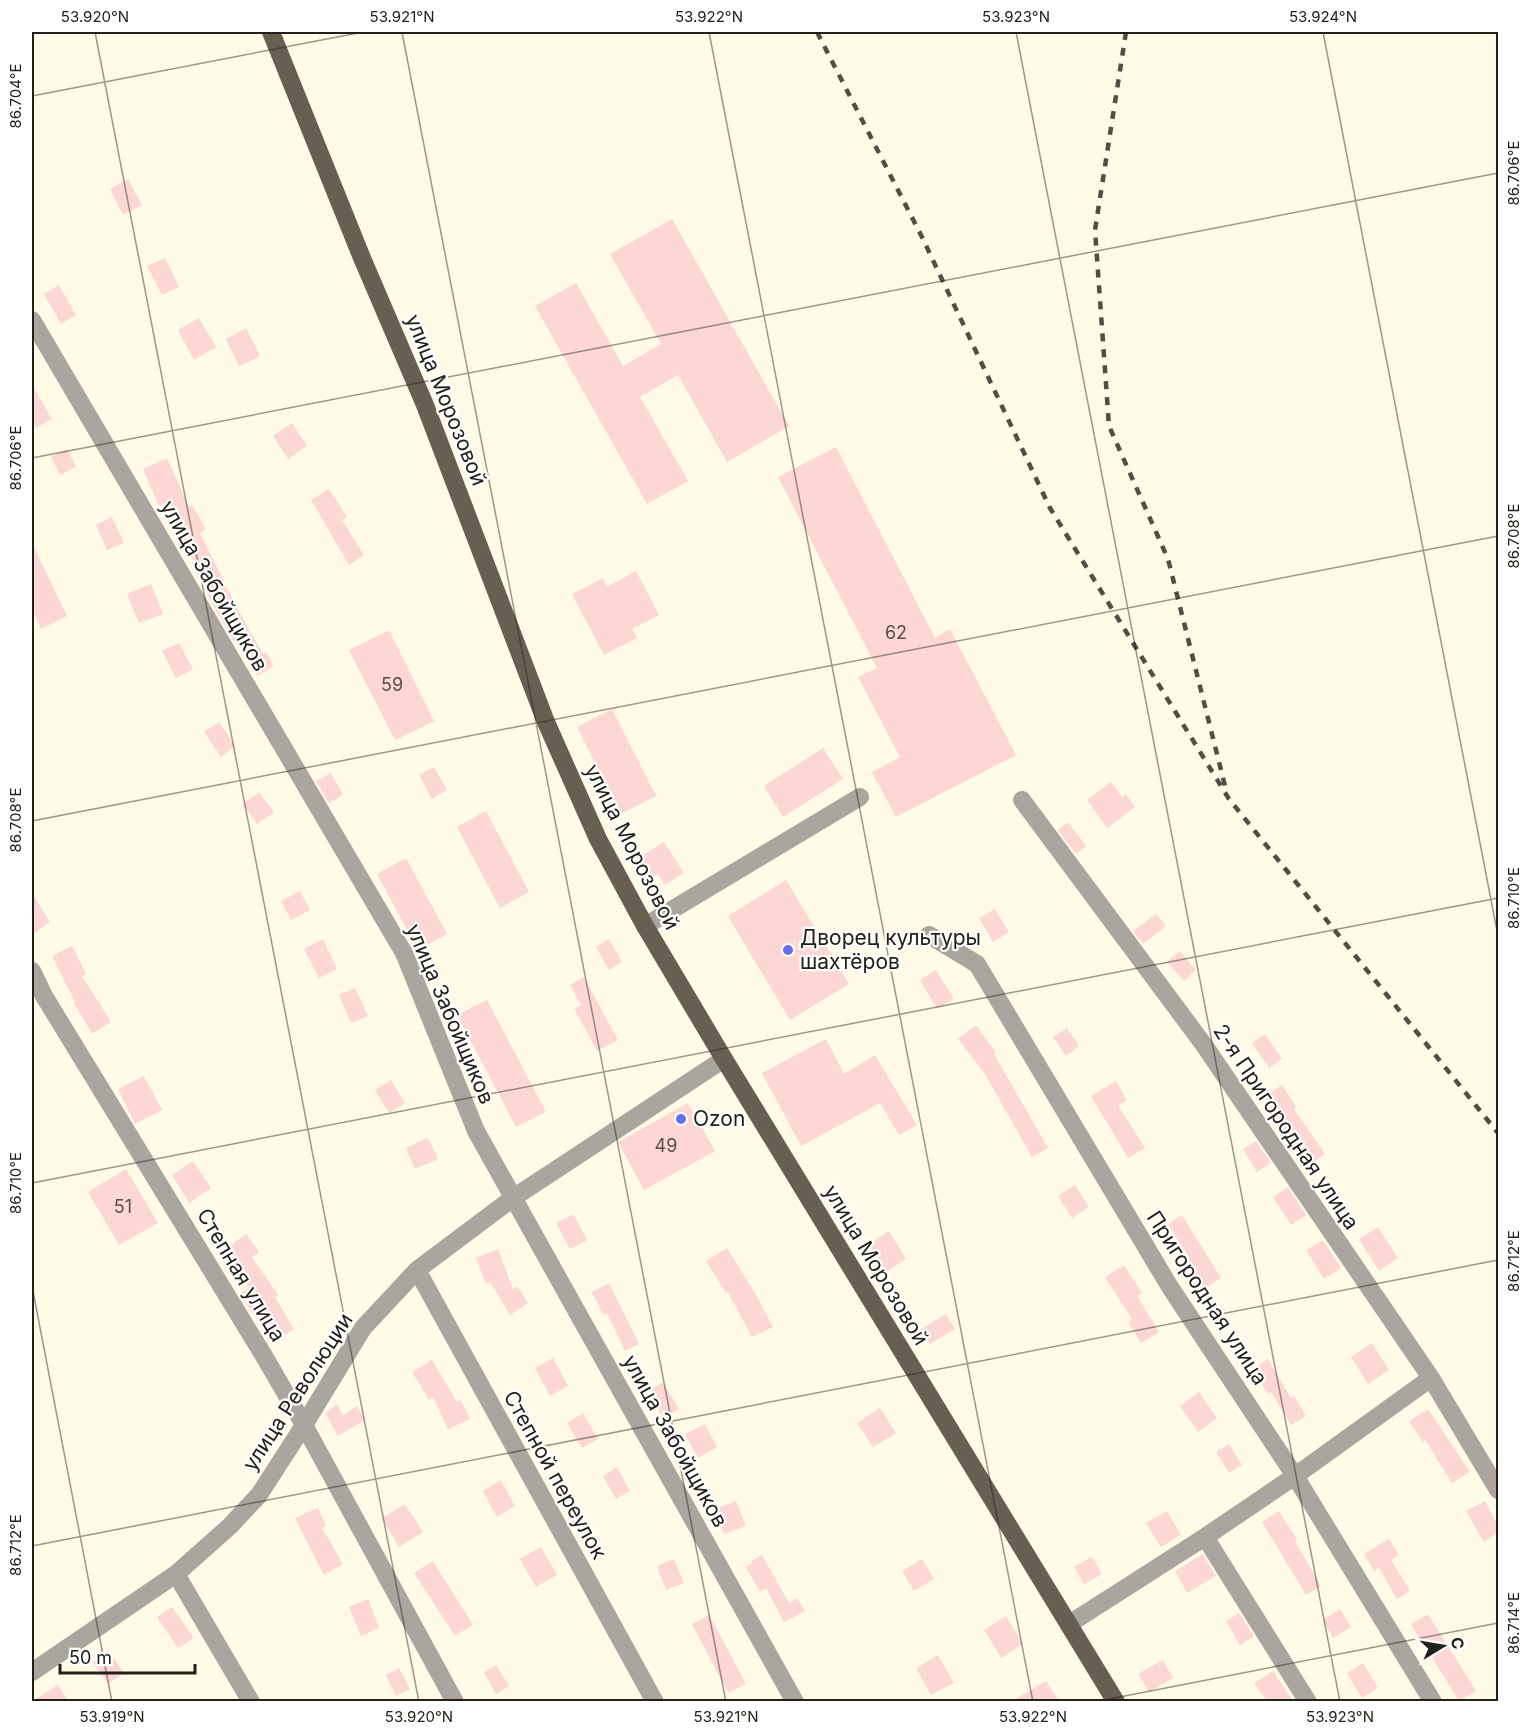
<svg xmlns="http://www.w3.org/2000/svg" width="1530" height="1733" viewBox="0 0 1530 1733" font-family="Inter,sans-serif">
  <rect width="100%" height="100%" fill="#fffbe7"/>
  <path fill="#fdd7d4" d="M128,179l14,26 -19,10 -13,-26z
    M672,219l117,207 -62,36 -49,-87 -38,22 48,84 -41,23 -112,-198 41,-23 47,83 38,-22 -51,-90z
    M165,258l14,29 -17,8 -15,-29z
    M59,285l17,30 -15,9 -17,-30z
    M199,318l17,29 -22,13 -16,-30z
    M246,328l14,28 -21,10 -13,-27z
    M32,385l20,34 -16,9 -4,-7z
    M292,423l15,23 -19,13 -15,-23z
    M836,447l99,191 15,-9 66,126 -120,62 -24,-45 28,-15 -42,-80 19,-9 -99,-191z
    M67,449l9,18 -16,8 -9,-18z
    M167,458l22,49 3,-2 14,24 -6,4 37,75 26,46 3,-2 8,14 -17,10 -20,-36 -3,2 -26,-46 -16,-33 3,-1 -32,-58 -4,2 -16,-37z
    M329,489l18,28 -5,3 22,35 -15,10 -38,-65z
    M112,517l12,26 -17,7 -11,-25z
    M32,543l35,73 -26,13 -9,-20z
    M636,571l23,44 -27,14 5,9 -33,17 -32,-61 31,-16 4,9z
    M151,584l12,30 -24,9 -12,-29z
    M389,630l45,91 -39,19 -46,-90z
    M179,643l14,26 -17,9 -14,-27z
    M612,709l44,87 -35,18 -44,-87z
    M219,722l16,24 -14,11 -17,-25z
    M823,748l20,31 -60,38 -19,-31z
    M434,767l13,23 -15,9 -13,-24z
    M331,773l12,22 -14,8 -13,-22z
    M1111,782l11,15 4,-3 9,13 -28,21 -20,-28z
    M259,792l15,20 -17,12 -14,-20z
    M486,811l43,81 -29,16 -43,-81z
    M1068,822l18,24 -10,8 -18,-24z
    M664,842l20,31 -19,12 -7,-11 -8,5 -13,-20z
    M406,858l41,76 -29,16 -41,-76z
    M786,880l63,104 -59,36 -62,-104z
    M300,891l10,19 -19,10 -10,-19z
    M32,893l18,29 -18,13z
    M995,909l14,23 -16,10 -14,-24z
    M1156,914l10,12 -23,18 -10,-13z
    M323,939l14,30 -18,9 -15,-29z
    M609,939l13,23 -13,8 -13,-23z
    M72,946l14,28 -4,2 29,46 -19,12 -18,-31 1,-1 -23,-46z
    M1180,951l16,19 -12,11 -17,-19z
    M936,970l18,29 -17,10 -17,-29z
    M584,977l34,63 -21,11 -23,-43 7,-3 -11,-20z
    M355,988l13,28 -17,7 -12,-28z
    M487,1000l59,112 -30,15 -59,-112z
    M976,1025l20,28 -2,1 54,94 -16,9 -47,-83 -27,-35z
    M1067,1028l12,18 -13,10 -13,-19z
    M1265,1034l17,25 -13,9 -17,-25z
    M826,1039l18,35 31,-19 42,70 -18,10 -19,-32 -79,43 -39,-73z
    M144,1076l18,34 -27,14 -17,-35z
    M391,1080l14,23 -16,10 -14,-23z
    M1116,1081l11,19 -9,5 27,43 -17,10 -37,-62z
    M1282,1085l15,23 -3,1 31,45 -18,13 -20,-28 2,-2 -25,-40z
    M688,1103l27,48 -71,39 -26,-48z
    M428,1138l10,21 -23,10 -9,-21z
    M1256,1141l15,22 -14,9 -14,-23z
    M193,1161l18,27 -22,15 -17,-28z
    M126,1169l32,54 -39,22 -31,-53z
    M1075,1185l14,22 -17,11 -14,-22z
    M1288,1187l18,28 -15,10 -18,-28z
    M573,1214l14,26 -17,9 -14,-26z
    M1182,1215l39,63 -17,11 -16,-27 3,-1 -23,-37z
    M1378,1227l20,31 -19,13 -20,-32z
    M889,1231l17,28 -20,13 -17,-28z
    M246,1234l13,18 -7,5 26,38 -3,2 19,32 -22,14 -32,-49 9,-7 -26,-36z
    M1323,1240l18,28 -17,11 -18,-29z
    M727,1248l28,45 18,34 -21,10 -24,-45 -2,1 -20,-32z
    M498,1249l15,40 4,-3 11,17 -18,12 -20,-33 -4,2 -10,-26z
    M1124,1265l18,28 -5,3 22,36 -18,11 -13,-21 4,-3 -27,-42z
    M609,1283l30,61 -14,7 -18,-38 -4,2 -11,-23z
    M946,1314l9,15 -25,15 -9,-15z
    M1372,1343l17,27 -21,14 -17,-27z
    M553,1358l15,28 -18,10 -15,-28z
    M1268,1359l23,39 3,-2 12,20 -15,9 -20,-33 -3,2 -16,-25z
    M432,1360l25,42 4,-2 9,19 -22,10 -15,-32 -4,3 -17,-28z
    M663,1382l16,27 -16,9 -15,-26z
    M1199,1392l18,26 -19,14 -18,-26z
    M337,1404l6,11 14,-9 8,14 -27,16 -13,-23z
    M880,1408l16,25 -23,14 -16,-24z
    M1428,1409l42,63 -18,11 -27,-43 -2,2 -14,-21z
    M583,1413l15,26 -16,9 -15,-25z
    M705,1424l12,23 -19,11 -13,-24z
    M1229,1444l13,21 -13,8 -13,-21z
    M617,1467l13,24 -14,8 -13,-23z
    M501,1480l14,26 -18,11 -14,-26z
    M736,1501l10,25 -22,8 -9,-25z
    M1485,1501l13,25v7l-14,9 -18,-31z
    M405,1504l18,28 -24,15 -17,-29z
    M318,1508l8,18 -4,2 21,36 -19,11 -29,-57z
    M1167,1511l14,24 -20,12 -15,-24z
    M1279,1511l18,28 -2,2 26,45 -15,9 -44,-73z
    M1389,1539l10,16 -8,5 19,31 -13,8 -18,-31 -5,3 -10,-17z
    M541,1547l16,28 -21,12 -16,-28z
    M1203,1554l13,22 -29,17 -12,-22z
    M762,1555l27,48 8,-5 8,13 -21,11 -18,-34 -6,4 -14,-25 6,-4 -1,-2z
    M1092,1557l10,17 -18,10 -10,-17z
    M674,1559l10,24 -18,7 -9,-24z
    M922,1559l12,20 -20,12 -12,-20z
    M433,1561l40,64 -18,11 -41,-63z
    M368,1599l11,29 -18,8 -12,-29z
    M172,1607l22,31 -16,10 -21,-31z
    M1340,1609l11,18 -18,11 -10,-18z
    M1239,1613l15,23 -14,9 -14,-24z
    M1428,1614l48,77 -17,10 -48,-77z
    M709,1615l37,69 -18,9 -36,-69z
    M1006,1616l17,28 -22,14 -17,-28z
    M109,1651l15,22 -16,11 -16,-22z
    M938,1655l16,28 -23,12 -15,-27z
    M1163,1660l10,18 -24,14 -11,-18z
    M1363,1663l15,25 -16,10 -15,-25z
    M496,1665l13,21 -13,8 -12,-22z
    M399,1668l11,21 -14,7 -10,-21z
    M1273,1671l20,30h-26l-13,-18z
    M1046,1681l13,20h-47z
    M58,1685l10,16h-36z"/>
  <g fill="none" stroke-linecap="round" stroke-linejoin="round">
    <path stroke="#aaa59e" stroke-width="18" d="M32,320l372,633 72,178 319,571
      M1022,800l182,245 227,333 67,112
      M645,926l215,-129
      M929,935l48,29 193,323 125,189 138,226
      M32,971l12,25 220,360 40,69 151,277
      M417,1270l238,432
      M1205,1537l103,165
      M176,1574l75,128
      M1069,1624l136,-87 90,-61 136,-98
      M32,1672l144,-98 54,-48 29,-31 45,-70 59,-97 54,-58 96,-72 211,-139"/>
    <path stroke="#685f53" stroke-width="18" d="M271,32l91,226 63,147 121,317 52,117 47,87 79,133 392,643"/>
    <path stroke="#504e45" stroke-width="4.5" stroke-dasharray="8 8" stroke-linecap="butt" d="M817,32l105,205 128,271 179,291 269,334
      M1126,32l-31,198 14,196 59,133 57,227"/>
  </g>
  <path fill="none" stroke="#212019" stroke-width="1.5" stroke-opacity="0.45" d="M95,32l324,1670M402,32l324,1670M709,32l324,1670M1016,32l324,1670M1323,32l175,904M32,96l331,-64M32,458l1466,-285M32,821l1466,-285M32,1183l1466,-285M32,1286l80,416M32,1546l1466,-286M1094,1702l404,-79"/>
  <g fill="#646fe7" stroke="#fff" stroke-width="2">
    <circle cx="788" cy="950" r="6"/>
    <circle cx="681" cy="1119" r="6"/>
  </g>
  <g text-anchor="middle" stroke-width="4.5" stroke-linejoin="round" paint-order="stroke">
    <g font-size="18" fill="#584e48">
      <text x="896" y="639">62</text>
      <text x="392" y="691">59</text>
      <text x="666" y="1152">49</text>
      <text x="123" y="1213">51</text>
    </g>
    <g font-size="21" fill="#212019" stroke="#fff">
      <text transform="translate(446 400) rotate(68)" y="7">улица Морозовой</text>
      <text transform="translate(214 586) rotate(60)" y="7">улица Забойщиков</text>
      <text transform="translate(632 847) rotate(63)" y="7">улица Морозовой</text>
      <text transform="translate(450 1014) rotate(67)" y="7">улица Забойщиков</text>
      <text transform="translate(1286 1127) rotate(56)" y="7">2-я Пригородная улица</text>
      <text transform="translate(876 1265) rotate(59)" y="7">улица Морозовой</text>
      <text transform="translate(241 1275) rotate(59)" y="7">Степная улица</text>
      <text transform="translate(1207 1298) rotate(57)" y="7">Пригородная улица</text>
      <text transform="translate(298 1392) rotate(-57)" y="7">улица Революции</text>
      <text transform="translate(675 1441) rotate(61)" y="7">улица Забойщиков</text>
      <text transform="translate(555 1475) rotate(61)" y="7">Степной переулок</text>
    </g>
    <g font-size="21" fill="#212019" stroke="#fff" text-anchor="start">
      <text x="800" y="945">Дворец культуры<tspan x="800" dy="24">шахтёров</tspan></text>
      <text x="693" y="1126">Ozon</text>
    </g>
  </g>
  <rect width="1530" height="1733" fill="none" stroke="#ffffff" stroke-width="66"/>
  <g transform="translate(1443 1646) rotate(79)" stroke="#ffffff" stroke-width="4.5" paint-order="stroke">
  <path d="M0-4.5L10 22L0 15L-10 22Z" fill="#212019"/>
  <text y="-9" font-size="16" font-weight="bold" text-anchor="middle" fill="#212019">С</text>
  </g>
  <path d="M60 1664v9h135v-9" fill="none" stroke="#212019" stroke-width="3"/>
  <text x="69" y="1664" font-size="18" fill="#212019" stroke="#ffffff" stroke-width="4.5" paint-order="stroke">50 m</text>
  <rect x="33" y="33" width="1464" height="1667" fill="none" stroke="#212019" stroke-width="2"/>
  <g font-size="15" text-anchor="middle" fill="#212019">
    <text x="95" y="22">53.920°N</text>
    <text x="402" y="22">53.921°N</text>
    <text x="709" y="22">53.922°N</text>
    <text x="1016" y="22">53.923°N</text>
    <text x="1323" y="22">53.924°N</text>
    <text transform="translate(16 96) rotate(-90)" y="5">86.704°E</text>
    <text transform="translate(1514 173) rotate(-90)" y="5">86.706°E</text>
    <text transform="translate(16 458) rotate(-90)" y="5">86.706°E</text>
    <text transform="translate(1514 536) rotate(-90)" y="5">86.708°E</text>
    <text transform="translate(16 820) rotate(-90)" y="5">86.708°E</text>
    <text transform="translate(1514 898) rotate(-90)" y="5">86.710°E</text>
    <text transform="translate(16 1183) rotate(-90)" y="5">86.710°E</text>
    <text transform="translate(1514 1261) rotate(-90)" y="5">86.712°E</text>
    <text transform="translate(16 1545) rotate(-90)" y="5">86.712°E</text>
    <text transform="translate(1514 1623) rotate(-90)" y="5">86.714°E</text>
    <text x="112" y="1722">53.919°N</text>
    <text x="419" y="1722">53.920°N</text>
    <text x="726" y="1722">53.921°N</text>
    <text x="1033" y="1722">53.922°N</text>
    <text x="1340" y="1722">53.923°N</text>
  </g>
</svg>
